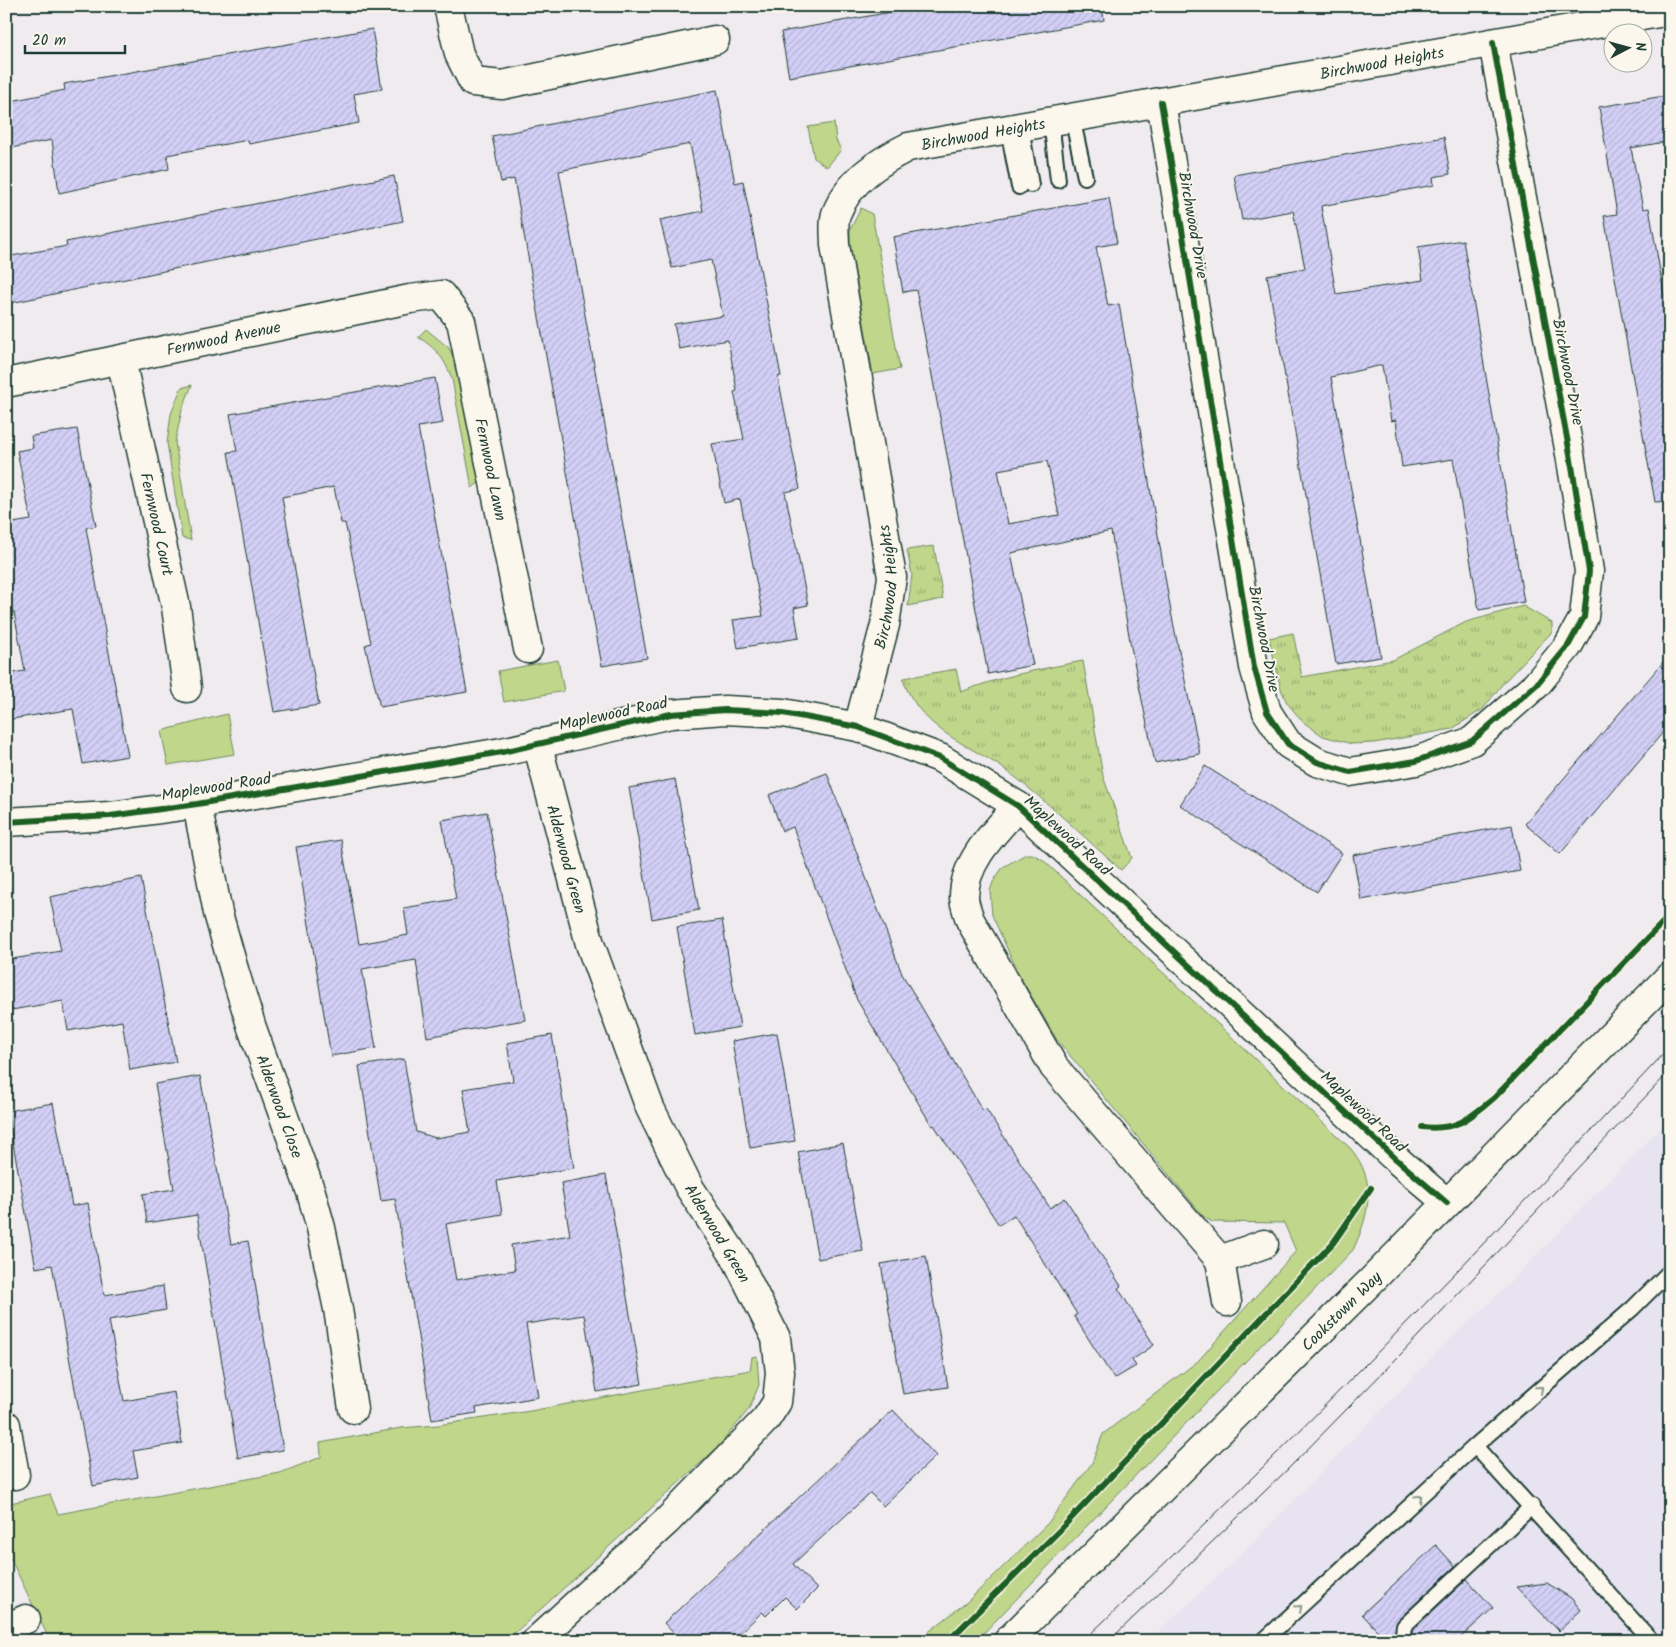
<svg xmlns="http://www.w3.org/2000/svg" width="1676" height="1647" viewBox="0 0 1676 1647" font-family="Kalam,sans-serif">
  <defs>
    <pattern id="park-tufts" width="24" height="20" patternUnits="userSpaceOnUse" patternTransform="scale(1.25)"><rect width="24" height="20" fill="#c0d68b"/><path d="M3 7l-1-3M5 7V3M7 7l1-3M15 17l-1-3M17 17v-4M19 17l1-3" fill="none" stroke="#9baf72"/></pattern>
    <pattern id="building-hatch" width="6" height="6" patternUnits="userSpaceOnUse" patternTransform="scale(1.25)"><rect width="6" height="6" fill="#d3cff7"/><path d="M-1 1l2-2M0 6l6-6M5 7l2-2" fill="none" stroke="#b5b3d4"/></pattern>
  </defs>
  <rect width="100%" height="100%" fill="#efebef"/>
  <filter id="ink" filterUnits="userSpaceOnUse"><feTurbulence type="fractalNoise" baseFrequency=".02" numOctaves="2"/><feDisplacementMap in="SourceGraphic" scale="10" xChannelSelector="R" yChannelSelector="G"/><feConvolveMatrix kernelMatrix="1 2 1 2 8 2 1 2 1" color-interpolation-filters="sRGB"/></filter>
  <g filter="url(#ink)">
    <path fill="#e7e3f1" d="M1670,1118v523h-521l106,-100 196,-203 42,-38z"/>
    <path fill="#c0d68b" stroke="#708a60" d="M834,123l2,17 5,10 -14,17 -13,-9 -6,-31z
      M861,208l11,6 28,155 -27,5 -23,-130v-14z
      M426,329l23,19 9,19 22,115 -8,6 -20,-109c-7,-20 -16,-31 -34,-42z
      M192,385l-10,25 -7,32 16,98 -9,-2 -15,-95 4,-29 10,-26z
      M558,660l6,31 -60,11 -6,-31z
      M227,714l8,40 -67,11 -7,-34z
      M1026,854h6l10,5 309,290c27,33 18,66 2,101l-377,391h-59l51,-40 80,-78 44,-60 11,-29 95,-73 98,-110 -12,-28 -72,-1 -8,-5 -147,-177 -38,-65 -27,-60 -2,-24 3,-9 10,-15z
      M757,1356l2,29 -10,24 -30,37 -213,195h-456l-44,-92v-45l44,-10 8,20 222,-41 41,-16 -1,-14 81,-15 37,-3 92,-14 220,-41 2,-13z"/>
    <path fill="url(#park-tufts)" stroke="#708a60" d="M934,546l9,53 -35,7 4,-31 -5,-25z
      M1523,606l29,17v9l-48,50 -21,27 -31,20 -78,14 -22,1 -29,-8 -20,-14 -16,-19 -6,-14 -12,-51 24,-5 9,44 91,-17 73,-38z
      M1083,661l20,115 29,82 -11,12c-35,-31 -69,-64 -106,-93 -43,-34 -91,-41 -112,-97l1,-2 52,-9 5,23c40,-16 80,-23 122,-31z"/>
    <path fill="url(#building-hatch)" stroke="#1f3d34" fill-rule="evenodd" d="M924,6h178l2,14 -315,57 -8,-45z
      M372,29l10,60 -28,5 5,29 -110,21 -1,-4 -81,15 2,14 -110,24 -7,-53 -46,9v-47l59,-12 -1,-6z
      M717,90l18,93 8,-2 38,195 -3,1 22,112 -15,3 23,113 -14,3 5,30 -61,10 -5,-28 30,-4 -23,-117 -16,4 -12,-59 32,-5 -10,-47 3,-1 -9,-51 -49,9 -5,-25 49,-8 -12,-56 -39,8 -12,-48 43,-9 -13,-67 -131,27 88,487 -45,8 -88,-487 -13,3 -9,-46z
      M1670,95v46l-39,7 12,61 6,-1 21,120v173l-15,1 -51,-286 13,-2 -18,-107z
      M1444,137l6,37 -17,3 1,8 -113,21 15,88 87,-14 -5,-33 45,-7 61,362 -45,8 -26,-151 -51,8 -6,-47 -5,1 -9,-56 -51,12 50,280 -45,7 -69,-389 38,-7 -12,-57 -51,9 -8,-45z
      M394,176l9,45 -397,83v-47l61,-11 -1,-4z
      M1109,198l8,45 -21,4 12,59 11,-2 52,308 29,142 -45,9 -24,-116 -20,-116 -100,22 22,112 -45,9 -72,-384 -13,2 -10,-55zM1047,461l12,54 -51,9 -10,-54z
      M435,378l8,45 -25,4 49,265 -87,15 -15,-62 6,-2 -26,-120h-4l-7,-36 -52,10 37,208 -45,7 -46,-260 9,-1 -7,-37z
      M77,429l19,97 -10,2 42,228 -45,8 -10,-55 -67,11v-46l19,-3 -11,-59 -8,1v-89l25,-4 -14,-69 16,-3 -2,-12z
      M1670,654v70l-110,130 -35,-30z
      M1205,766l137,87 -25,39 -137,-87z
      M827,773l75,201 81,137 3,-2 64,99 15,-10 56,88 -3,2 36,57 -22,15 4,6 -22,13 -40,-63 3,-2 -63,-99 -15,10 -65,-100 -2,1 -75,-126 -64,-173 -11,4 -13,-36z
      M675,779l24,131 -47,9 -23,-131z
      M487,812l38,208 -98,17 -11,-77 -54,9 14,79 -45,8 -35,-209 45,-7 18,104 49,-9 -4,-27 52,-9 -14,-79z
      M1512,825l8,46 -159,29 -8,-45z
      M141,878l35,184 -46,8 -8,-49 -54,10 -5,-30 -57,10v-51l55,-9 -11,-54z
      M722,920l18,107 -45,8 -18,-108z
      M777,1033l18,108 -45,7 -18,-107z
      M552,1035l22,133 -77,13 5,33 -56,10 10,56 59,-10 -4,-25 59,-10 -9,-52 45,-8 36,209 -45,8 -13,-77 -58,9 12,73 -62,11 1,5 -45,7 -37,-221 -14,2 -22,-135 45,-7 12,73 20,6 34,-6 -7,-43 50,-8 -6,-38z
      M200,1076l31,168 17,-3 35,209 -45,8 -41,-243 -50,8 -4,-29 31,-5 -19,-105z
      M53,1103l19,103 16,-3 16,92 59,-9 3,24 -57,10 15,81 50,-9 8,51 -49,8 5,26 -45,9 -41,-221 -16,3 -29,-157z
      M843,1143l20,108 -45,8 -20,-107z
      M926,1256l22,131 -45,7 -22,-130z
      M893,1410l43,46 -53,50 -13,-13 -77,71 24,25 -20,20 -12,-12 -19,19 -4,-4 -30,29h-51l-17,-18z
      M1436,1545l19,21 -57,54 -5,21h-6l-25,-27z
      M1467,1579l26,29 -36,33h-46l1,-11z
      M1547,1583l24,15 10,12 -22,21 -43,-44z"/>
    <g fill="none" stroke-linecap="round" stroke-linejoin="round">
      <defs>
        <path id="service" d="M1072,117l13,60
          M1051,121l7,59
          M1021,127l10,58
          M1008,129l11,58
          M1475,1446l177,195
          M1263,1641l212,-195 158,-138 37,-37
          M1402,1641l2,-15 128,-120"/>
        <g id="minor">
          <path d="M448,6l11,48 14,28 29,3 213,-45"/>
          <path d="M1161,102l93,565 13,45 21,32 29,18 33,10 66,-11 56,-20 64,-56 32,-39 16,-29 5,-46 -19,-117 -77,-411"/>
          <path id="s1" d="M121,360l55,247 11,81"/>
          <path id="s2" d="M6,383l404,-84 31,-4 20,26 67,328"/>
          <path id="s3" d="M858,727l27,-102 7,-48 -57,-332c0,-9 -2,-22 1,-31 13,-33 42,-52 72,-67l762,-136"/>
          <path id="s4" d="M197,804l21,109 17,60 17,55 59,164 10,36 17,81 15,100"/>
          <path d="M1018,806c-23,26 -54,55 -54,91 0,7 4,16 6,23l84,147 166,193 44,-16"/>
          <path d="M1220,1260l7,42"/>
          <path d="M6,1425l9,50"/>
          <path d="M6,1628l20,-9"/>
          <path d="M536,1641l131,-120 99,-102 11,-17 3,-29 -4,-35 -40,-80 -47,-71 -39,-79 -60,-164 -53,-201"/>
        </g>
        <g id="tertiary">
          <path d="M6,822l104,-6 87,-12 305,-52 169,-38 54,-4 58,3 75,14 82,31 78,48 378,353 51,44"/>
          <path id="s5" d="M1008,1641l365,-362 297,-303"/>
        </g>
      </defs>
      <use href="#service" stroke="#1f3d34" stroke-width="18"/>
      <use href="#minor" stroke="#1f3d34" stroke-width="31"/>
      <use href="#tertiary" stroke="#1f3d34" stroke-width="31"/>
      <use href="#service" stroke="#fbf7ec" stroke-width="14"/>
      <use href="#minor" stroke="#fbf7ec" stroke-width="28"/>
      <use href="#tertiary" stroke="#fbf7ec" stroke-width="28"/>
      <path stroke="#1f3d34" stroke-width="1" d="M1083,1641c203,-191 397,-391 587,-594
        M1109,1641l179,-172 112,-114 270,-284"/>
      <defs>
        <path id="cycleway" d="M1161,102l93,565 13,45 21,32 29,18 33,10 66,-11 56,-20 64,-56 32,-39 16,-29 5,-46 -19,-117 -77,-411
          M6,822l104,-6 87,-12 305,-52 169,-38 54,-4 58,3 75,14 82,31 78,48 378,353 51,44
          M1422,1127c35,4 46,-8 72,-29l176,-183
          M948,1641l112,-111 273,-287 38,-55"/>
      </defs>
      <use href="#cycleway" stroke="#fbf7ec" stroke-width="9"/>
      <use href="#cycleway" stroke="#1b5e20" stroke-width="6"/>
    </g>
    <defs><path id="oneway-chevron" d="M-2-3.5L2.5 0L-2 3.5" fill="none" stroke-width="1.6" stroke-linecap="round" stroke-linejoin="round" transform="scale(1.25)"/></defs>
    <g stroke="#8d9a90">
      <use href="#oneway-chevron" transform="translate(1540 1389) rotate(-41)"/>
      <use href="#oneway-chevron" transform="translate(1419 1498) rotate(-43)"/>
      <use href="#oneway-chevron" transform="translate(1299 1608) rotate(-42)"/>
    </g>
  </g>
  <g text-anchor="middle" stroke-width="4" stroke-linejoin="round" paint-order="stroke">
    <g font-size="16" fill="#1f3d34" stroke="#fbf7ec">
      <text dy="6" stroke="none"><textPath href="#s3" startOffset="1104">Birchwood Heights</textPath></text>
      <text dy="6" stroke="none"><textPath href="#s3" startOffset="699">Birchwood Heights</textPath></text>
      <text transform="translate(1194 225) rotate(80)" y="6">Birchwood Drive</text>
      <text dy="6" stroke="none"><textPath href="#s2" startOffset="222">Fernwood Avenue</textPath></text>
      <text transform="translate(1569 372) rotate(79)" y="6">Birchwood Drive</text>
      <text dy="6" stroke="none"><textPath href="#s2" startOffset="628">Fernwood Lawn</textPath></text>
      <text dy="6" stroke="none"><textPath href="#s1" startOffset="168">Fernwood Court</textPath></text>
      <text dy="6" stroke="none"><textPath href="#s3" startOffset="144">Birchwood Heights</textPath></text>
      <text transform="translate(1265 639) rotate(79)" y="6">Birchwood Drive</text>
      <text transform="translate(613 713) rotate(-12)" y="6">Maplewood Road</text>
      <text transform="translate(216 786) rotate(-9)" y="6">Maplewood Road</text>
      <text transform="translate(1068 835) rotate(42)" y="6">Maplewood Road</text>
      <text transform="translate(567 859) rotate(75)" y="6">Alderwood Green</text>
      <text dy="6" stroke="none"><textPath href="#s4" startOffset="314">Alderwood Close</textPath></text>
      <text transform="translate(1364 1111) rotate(43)" y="6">Maplewood Road</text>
      <text transform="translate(718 1233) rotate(59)" y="6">Alderwood Green</text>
      <text dy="6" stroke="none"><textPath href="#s5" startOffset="469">Cookstown Way</textPath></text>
    </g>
  </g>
  <rect width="1676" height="1647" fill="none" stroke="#fbf7ec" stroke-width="25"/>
  <rect x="12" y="12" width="1651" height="1622" fill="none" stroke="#1f3d34" stroke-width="2" filter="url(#ink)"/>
  <g transform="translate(1628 48) rotate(84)"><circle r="24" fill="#fbf7ec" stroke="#a3ada2"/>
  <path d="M0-4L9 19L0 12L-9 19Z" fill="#1f3d34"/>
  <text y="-8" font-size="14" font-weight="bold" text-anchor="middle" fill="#1f3d34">N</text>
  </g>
  <path d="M25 45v8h100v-8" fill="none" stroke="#1f3d34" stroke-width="2.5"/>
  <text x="32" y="45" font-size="15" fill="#1f3d34" stroke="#fbf7ec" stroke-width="4" paint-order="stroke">20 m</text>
</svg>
